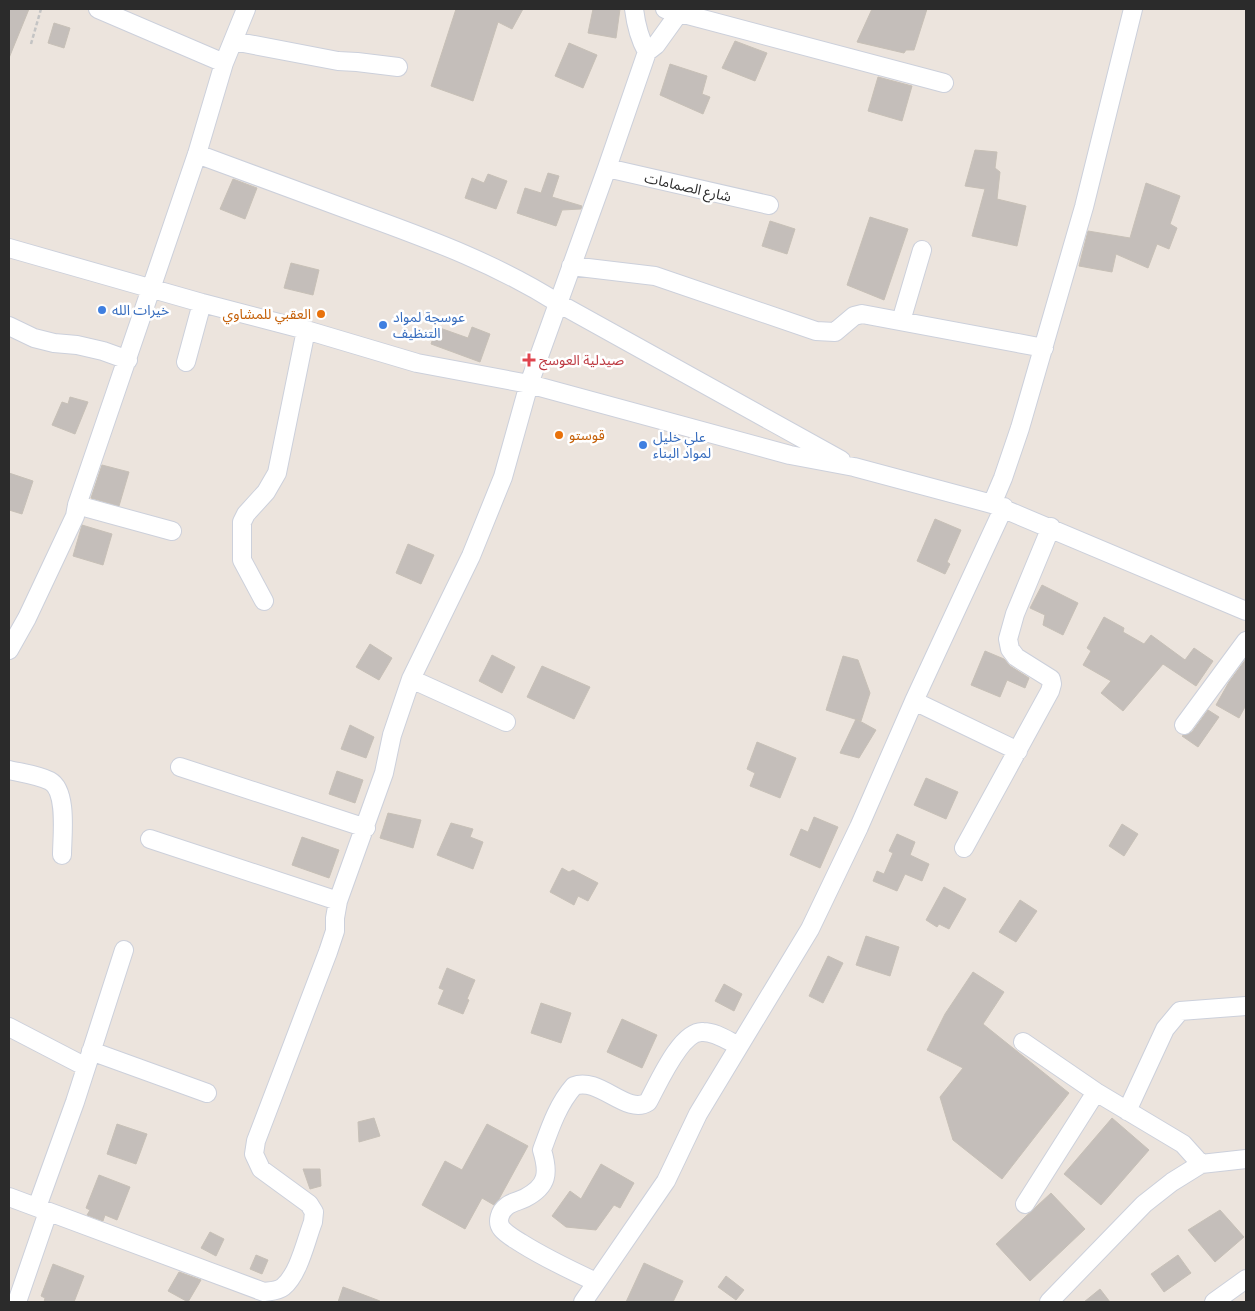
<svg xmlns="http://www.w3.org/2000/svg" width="1255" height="1311" viewBox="0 0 1255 1311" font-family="'Fira Sans Condensed','Noto Sans Arabic',sans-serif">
  <rect width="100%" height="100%" fill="#ece4dd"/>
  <path fill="#c4beba" stroke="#c7c0b7" d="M9,9h20l-20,49z
    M456,9h67l-11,20 -14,-7 -25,79 -42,-15z
    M593,9h27l-4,29 -28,-5z
    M872,9h55l-13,41h-8l-2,3 -47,-11z
    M54,23l16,5 -6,20 -16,-5z
    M735,41l32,12 -12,28 -33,-13z
    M569,43l28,12 -14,33 -28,-12z
    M670,64l37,12 -5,18 8,3 -7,17 -43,-19z
    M878,77l34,9 -10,35 -34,-10z
    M975,150l22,2 -2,16 5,4 -3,27 29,7 -9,40 -45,-10 13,-47 -20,-3z
    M548,173l11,3 -7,21 30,9 -1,3 -19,1 -6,16 -39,-13 8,-25 16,5z
    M488,174l19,7 -11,28 -31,-11 7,-20 12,5z
    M233,179l24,9 -12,31 -25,-10z
    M1146,183l34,13 -10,28 7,4 -8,21 -12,-5 -9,24 -32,-14 -4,18 -33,-6 9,-35 42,7z
    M870,217l38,12 -24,71 -37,-15z
    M770,221l25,8 -8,25 -25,-8z
    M291,263l28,7 -6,25 -29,-7z
    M437,327l31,11 4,-11 18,7 -10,28 -49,-18z
    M70,397l18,5 -13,32 -23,-9 10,-23 6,2z
    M102,465l27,7 -10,34 -28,-8z
    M9,473l24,8 -11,33 -13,-4z
    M935,519l26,11 -14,32 3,2 -5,10 -28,-13z
    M82,525l30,9 -9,31 -30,-9z
    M408,544l26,11 -13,29 -25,-11z
    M1042,585l36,18 -15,32 -20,-10 2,-10 -15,-7z
    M1104,617l20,11 -1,4 21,12 7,-9 34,25 9,-12 19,13 -17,25 -33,-22 -40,47 -22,-18 10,-12 -28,-16 8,-14 -4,-3z
    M370,644l22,14 -13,22 -23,-13z
    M985,651l19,8 6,7 19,12 -4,10 -18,-8 -7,17 -29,-12z
    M492,655l23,12 -13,26 -23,-12z
    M843,656l15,4 12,33 -9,28 -35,-11z
    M1246,659v46l-7,13 -23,-13 13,-23z
    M542,666l48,21 -16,32 -47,-22z
    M1208,710l11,7 -21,30 -16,-11 10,-4z
    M856,719l20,11 -17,28 -19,-5z
    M350,725l24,12 -8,21 -25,-9z
    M757,742l39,16 -16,40 -30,-12 5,-13 -8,-4z
    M337,771l26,9 -8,23 -26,-9z
    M926,778l32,14 -12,27 -32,-14z
    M388,813l33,7 -8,28 -33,-10z
    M814,817l24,10 -18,41 -30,-13 11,-26 7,3z
    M451,823l22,6 -3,8 13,5 -10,27 -36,-14z
    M1122,824l16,10 -14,22 -15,-10z
    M897,834l18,8 -5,13 19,9 -7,17 -17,-7 -8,17 -24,-10 4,-10 7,3 9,-21 -4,-2z
    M302,837l37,13 -10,28 -37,-13z
    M562,868l7,4 4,-2 25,13 -10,18 -10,-5 -4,9 -24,-13z
    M944,887l22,12 -17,30 -10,-5 -2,3 -11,-7z
    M1020,900l17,11 -21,31 -17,-10z
    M866,936l33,11 -9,29 -34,-11z
    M828,956l15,7 -20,40 -14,-7z
    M447,968l28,12 -8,19 2,1 -6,14 -25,-10 6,-14 -5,-2z
    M973,972l31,20 -21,32 86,69 -67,86 -49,-39 -13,-43 23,-29 -36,-18 18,-36z
    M724,984l18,10 -8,17 -19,-10z
    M541,1003l30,10 -10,30 -30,-10z
    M622,1019l35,16 -15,33 -35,-16z
    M374,1118l6,18 -21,6 -1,-20z
    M1112,1118l37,32 -48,55 -37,-31z
    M117,1124l30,10 -11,30 -29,-10z
    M487,1124l41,22 -29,53 -5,6 -12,-7 -17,31 -43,-24 23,-44 17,9z
    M601,1164l33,19 -14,25 -6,-3 -18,25 -30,-3 -14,-11 18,-25 11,8z
    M303,1169h17l1,17 -11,3z
    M99,1175l31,12 -13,33 -12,-5 -2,6 -16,-6 3,-5 -4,-2z
    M1051,1193l34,36 -55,52 -34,-37z
    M1220,1210l24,27 -29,25 -27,-32z
    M210,1232l14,7 -8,17 -15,-8z
    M256,1255l12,5 -6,14 -12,-5z
    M1178,1255l13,18 -27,19 -13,-18z
    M644,1263l39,18 -10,21h-47z
    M53,1264l31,12 -10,26h-30l1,-4 -4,-2z
    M179,1272l22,8 -13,22 -20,-11z
    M726,1276l18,14 -8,10 -18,-13z
    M343,1287l37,14 -1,1h-41z
    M1100,1289l10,13h-26z"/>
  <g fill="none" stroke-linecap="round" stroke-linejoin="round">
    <defs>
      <path id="minor" d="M98,9l126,54
        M634,9c2,16 5,29 13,43
        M665,9l279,74
        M233,41l105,20 19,1 41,5
        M197,154c57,21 114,42 171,63 66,24 130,48 190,86l283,157
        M607,168l162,37
        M9,248l193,55 104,27 111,33 112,21 261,71 64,12 138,37 254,107
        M571,266l84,10 161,55 19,1 19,-16 8,-2 182,34
        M901,321l21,-71
        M9,326l25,12 20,5 23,2 26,6 25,9
        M186,362l16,-59
        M992,504l11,-26 17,-50 64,-221 49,-198
        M77,505l95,26
        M264,601l-22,-41v-38l4,-8 20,-22 11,-19 29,-143
        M9,650l18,-32 48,-102 2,-11 120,-351 27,-91 22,-54
        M411,679l95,43
        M914,701l104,50
        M1184,725l62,-84
        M180,767l186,61
        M9,770c13,3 29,5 41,11 18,10 12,56 12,74
        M150,839l188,62
        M964,848l86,-157 2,-7 -1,-5 -35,-22 -6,-8 -2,-10 7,-25 36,-87
        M9,1027l77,40
        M1023,1042l73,50 87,52 18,20
        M91,1051l116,42
        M1127,1111l38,-82 15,-18 66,-5
        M9,1197l255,95c7,-1 14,-1 19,-5 16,-13 23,-47 30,-65l1,-10 -5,-8 -48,-35 -7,-15 2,-13 72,-189 7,-21v-13l3,-17 46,-128 8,-38 19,-56 60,-123 32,-79 26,-93 78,-216 40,-116 9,-7 23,-32
        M1025,1204l71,-112
        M37,1207l38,-105 49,-152
        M596,1282c-26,-12 -51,-24 -75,-39 -6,-4 -14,-8 -19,-14 -6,-7 -2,-18 5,-23 5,-4 12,-5 18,-8 23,-12 24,-25 17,-48 8,-22 16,-46 32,-64 25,-10 53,30 74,16 10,-18 33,-72 55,-70 13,0 25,9 36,14
        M17,1302l31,-90
        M583,1302l83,-121 32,-67 112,-185 49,-102 55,-126 90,-194
        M1049,1302l95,-98 28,-22 29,-18 45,-5
        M1214,1302l32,-23"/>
    </defs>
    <use href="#minor" stroke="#ccd0db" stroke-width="20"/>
    <path stroke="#c4c4c4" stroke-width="2.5" stroke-dasharray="4 2.5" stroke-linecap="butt" d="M31,44l10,-35"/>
    <use href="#minor" stroke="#fff" stroke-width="18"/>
  </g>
  <g fill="#3f7fe0" stroke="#fff" stroke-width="2">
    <circle cx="102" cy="310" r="5"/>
    <circle cx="383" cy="325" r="5"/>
    <circle cx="643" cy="445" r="5"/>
  </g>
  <g fill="#e8710a" stroke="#fff" stroke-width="2">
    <circle cx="321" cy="314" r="5"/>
    <circle cx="559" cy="435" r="5"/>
  </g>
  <path fill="#e0444e" stroke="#fff" stroke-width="2" d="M526.5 352.5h5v5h5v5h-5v5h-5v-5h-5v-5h5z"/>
  <g text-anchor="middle" stroke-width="5" stroke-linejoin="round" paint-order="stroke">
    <g font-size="14" fill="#2b2b2b" stroke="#fff">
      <text transform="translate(688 187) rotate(13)" y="5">شارع الصمامات</text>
    </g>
    <g font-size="14" fill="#366cbe" stroke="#fff" text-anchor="start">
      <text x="112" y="315">خيرات الله</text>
      <text x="393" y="322">عوسجة لمواد<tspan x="393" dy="16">التنظيف</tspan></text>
      <text x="653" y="442">علي خليل<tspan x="653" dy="16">لمواد البناء</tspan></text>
    </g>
    <g font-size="14" fill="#c56008" stroke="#fff" text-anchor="end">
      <text x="311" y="319">العقبي للمشاوي</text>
      <text x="569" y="440" text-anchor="start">قوستو</text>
    </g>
    <g font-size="14" fill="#be3a42" stroke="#fff" text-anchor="start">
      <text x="539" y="365">صيدلية العوسج</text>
    </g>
  </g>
  <rect width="1255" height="1311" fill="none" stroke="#2b2b2b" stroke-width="20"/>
</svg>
